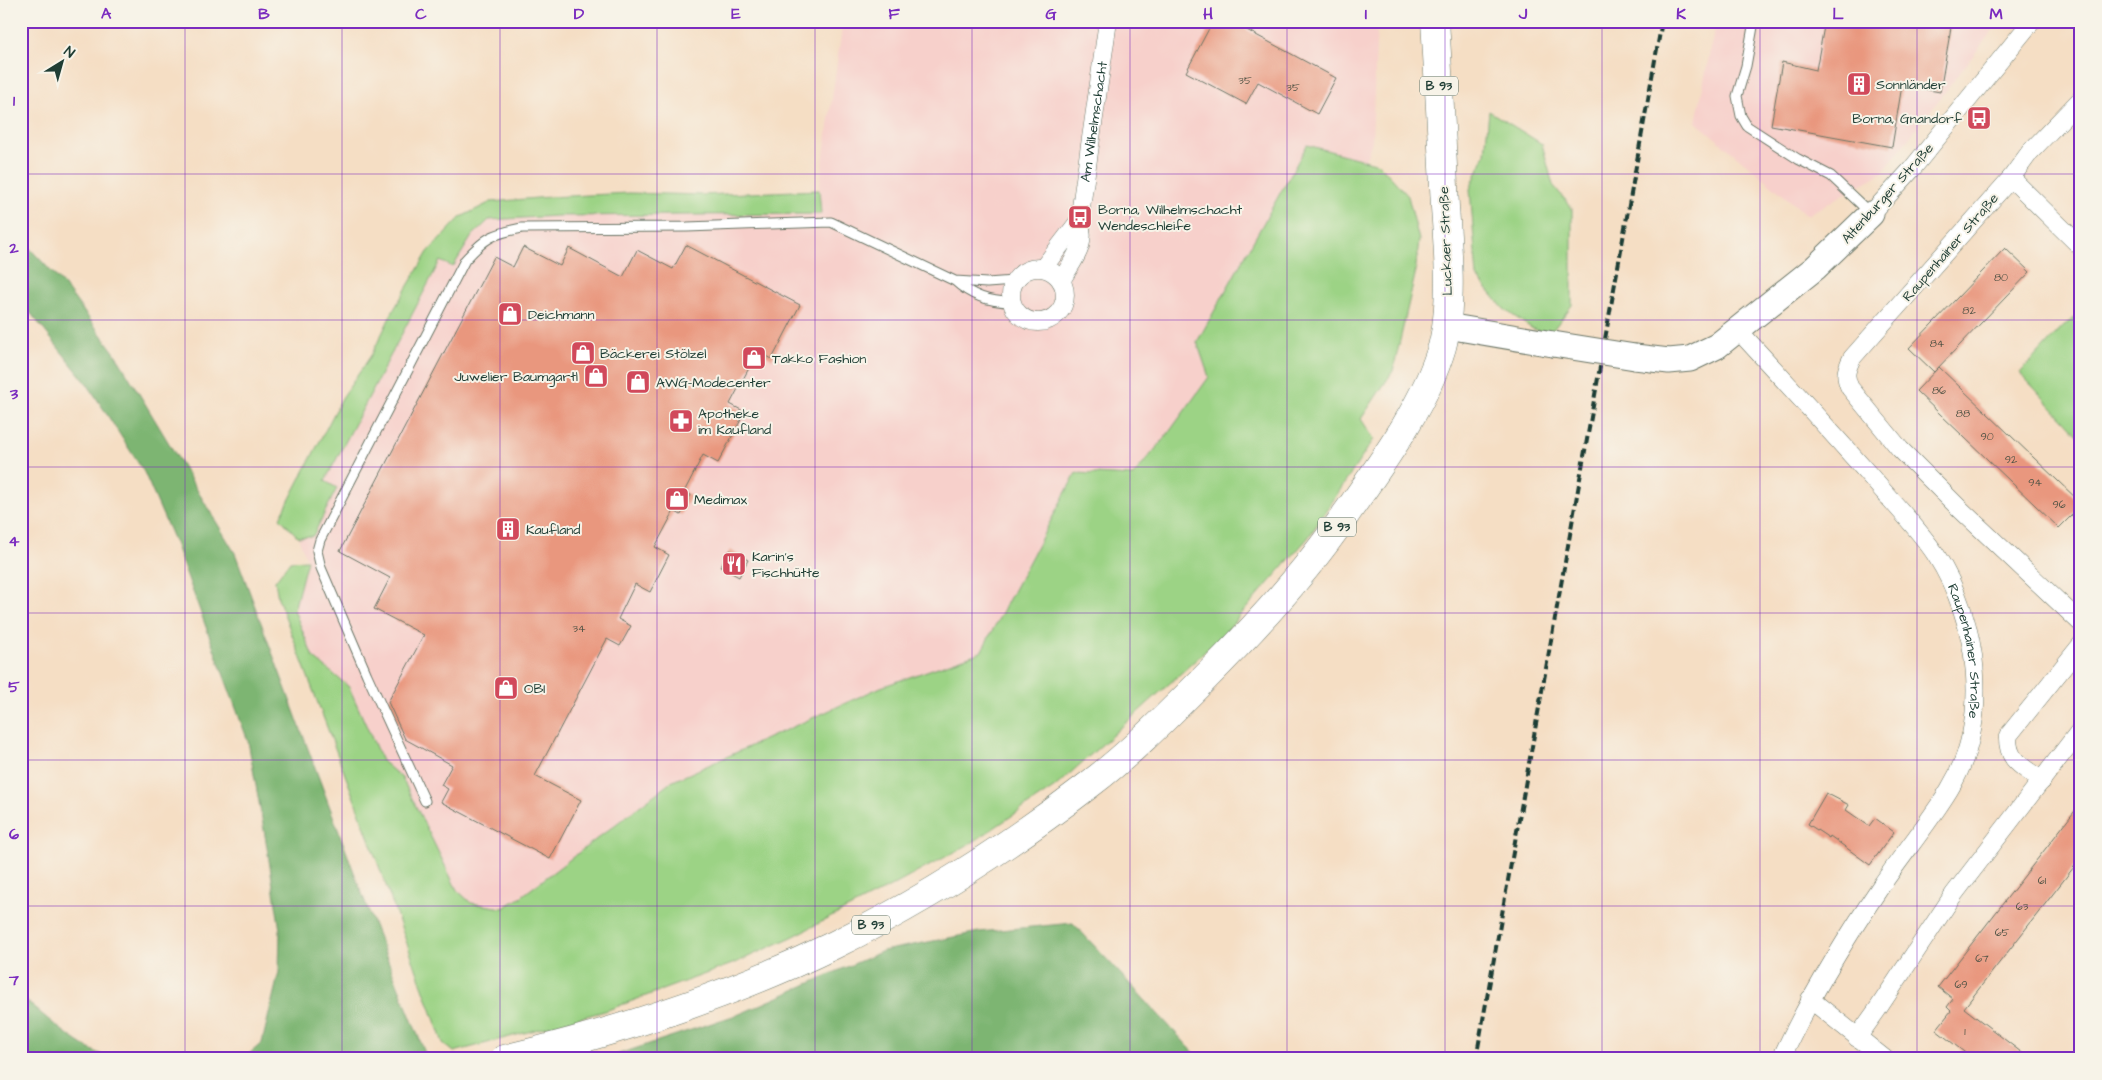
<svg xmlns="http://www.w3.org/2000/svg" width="2102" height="1080" viewBox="0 0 2102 1080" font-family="'Architects Daughter',sans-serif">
  <rect width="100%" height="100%" fill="#f7f3e8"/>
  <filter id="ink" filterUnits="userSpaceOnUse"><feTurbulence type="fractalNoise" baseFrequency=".02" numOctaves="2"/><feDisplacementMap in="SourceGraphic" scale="10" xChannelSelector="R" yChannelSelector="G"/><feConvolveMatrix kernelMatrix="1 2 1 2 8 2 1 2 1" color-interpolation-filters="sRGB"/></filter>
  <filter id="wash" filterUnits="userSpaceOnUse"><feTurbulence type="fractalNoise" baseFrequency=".0096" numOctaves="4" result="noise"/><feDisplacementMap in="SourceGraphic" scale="20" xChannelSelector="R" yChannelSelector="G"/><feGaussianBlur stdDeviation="1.12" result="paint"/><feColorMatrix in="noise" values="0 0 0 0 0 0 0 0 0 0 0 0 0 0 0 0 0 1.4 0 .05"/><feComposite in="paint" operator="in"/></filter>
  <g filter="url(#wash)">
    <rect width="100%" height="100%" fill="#f5dec4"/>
    <path fill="#f7d0cb" d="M843,21h534l-5,120 -68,199 -323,312 -100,35 -210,95 -153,117 -15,9 -32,-5 -14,-13 -55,-112 -20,-17 -33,-74 -36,-30 -19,-47 13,-50 -9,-23 15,-1 24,-48 -12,-7 116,-220 12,6 19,-31 17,-16 68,-4 264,-2 -2,-24z
      M1716,21h284l-118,152 -75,42 -111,-93z"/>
    <path fill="#9cd385" stroke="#5e885c" d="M1489,111l53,33 11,41 19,23v97l-23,30 -18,-7 -27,-19 -27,-32 -7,-88 15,-35z
      M1307,145l72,19 29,32 11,44 -4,35 -22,96 -32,48 13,20 -66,99 -87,99 -166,150 -82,55 -77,42 -104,53 -57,26 -130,48 -151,41 -11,-9 -83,-229 -82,-216 -3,-17 15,-20 17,-1 -13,50 19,47 36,30 33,74 20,17 55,112 14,13 32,5 15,-9 153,-117 210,-95 100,-35 95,-179 57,3 34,-41 42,-58 -12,-35z
      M819,190l2,24 -264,2 -68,4 -17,16 -19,31 -13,-6 -115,220 12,7 -24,48 -15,1 -18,-19 62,-120 30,-44 21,-43 35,-59 33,-35 30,-15 58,-5 81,-4 72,2z
      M2081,314v124l-61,-65 43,-47z"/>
    <path fill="#7db572" stroke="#4e7953" d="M21,239l43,46 50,67 121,201 138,370 52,130 -23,6h-159l19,-16 17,-71 1,-42 -14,-89 -18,-100 -73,-198 -31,-71 -56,-87 -67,-84z
      M1073,923l127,136h-596l138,-46 141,-62 96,-19z
      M21,996c23,20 63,56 93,63h-93z"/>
    <g id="blocks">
      <path fill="#e9977e" d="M1213,21h17l106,57 -19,36 -59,-32 -12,22 -60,-32z
        M1825,21h127l-12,71 -38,-7 -10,62 -121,-22 11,-63 34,8z
        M686,245l114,60 -28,54 -14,-8 -28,53 15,8 -27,51 -15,-8 -19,37 7,3 -10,20 -7,-4 -19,36 14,8 -19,37 -15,-8 -17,35 13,7 -11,20 -13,-7 -72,137 46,24 -31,59 -109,-57 7,-13 -7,-4 11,-20 -47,-26 -17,-37 36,-67 -50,-26 16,-31 -50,-27 154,-294 19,10 10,-20 37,19 9,-18 54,29 14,-27 36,19z
        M2005,248l25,24 -96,100 -25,-24z
        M1939,367l142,136v3l-22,22 -143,-137z
        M730,550l18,10 -9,17 -19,-10z
        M1826,793l23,12 -3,5 23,16 6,-8 19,14 -24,33 -40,-29 -1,2 -21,-14z
        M2081,803v55l-117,150 66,51h-57l-37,-29 15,-19 -4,-4 6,-8 -15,-12z"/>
    </g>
  </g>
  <g filter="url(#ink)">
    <use href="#blocks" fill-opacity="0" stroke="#6a7566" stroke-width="1"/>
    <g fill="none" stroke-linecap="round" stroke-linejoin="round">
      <defs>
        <path id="lane" d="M1754,21l-8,45 -9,30 4,20 6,10 51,33 33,17 39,37
          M955,281l32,2 27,-2
          M425,801l-58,-126 -46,-107 -4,-17 3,-11 145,-280c21,-23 27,-26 57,-32l165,-1 144,-5 124,59c16,15 34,21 56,21"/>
        <g id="street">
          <path d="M2081,99l-51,53 -19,26 -159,180c-6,12 -8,18 -2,30l50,61 60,60 121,114"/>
          <path d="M2011,178l70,69"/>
          <path d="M1871,214l40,-44 121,-149"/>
          <circle cx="1038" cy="295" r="27"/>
          <path d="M1043,268l36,-47"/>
          <path id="s1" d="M1061,281c12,-21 27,-36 18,-60l29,-200"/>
          <path id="s2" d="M1738,330c45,49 90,98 134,148 20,24 47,51 64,77 43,67 56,165 13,235 -21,34 -46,64 -68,96 -37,55 -72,112 -100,173"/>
          <path d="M2042,781c-19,-15 -35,-19 -34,-45l73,-91"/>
          <path d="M1810,999l75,60"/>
          <path d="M1857,1038l20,-28 77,-116 127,-165"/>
        </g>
        <path id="secondary" d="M1447,326l106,18
          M1635,357l34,4 21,-2 27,-13 98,-78 56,-54"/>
        <path id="primary" d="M504,1059c113,-27 225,-63 330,-114 89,-44 177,-100 256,-161 41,-31 78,-69 114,-105 51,-51 101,-105 142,-165 35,-50 79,-109 96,-167 11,-41 6,-97 3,-140 -3,-62 -6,-124 -10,-186"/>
      </defs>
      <use href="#lane" stroke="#6a7566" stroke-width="11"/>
      <use href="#street" stroke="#6a7566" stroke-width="19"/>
      <use href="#secondary" stroke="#6a7566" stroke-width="27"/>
      <use href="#primary" stroke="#6a7566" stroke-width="29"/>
      <use href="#lane" stroke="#fff" stroke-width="9"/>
      <use href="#street" stroke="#fff" stroke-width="18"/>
      <use href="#secondary" stroke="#fff" stroke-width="25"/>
      <use href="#primary" stroke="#fff" stroke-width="28"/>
      <path stroke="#1f3d34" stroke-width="4" stroke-dasharray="8 4" stroke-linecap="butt" d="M1476,1059l186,-1038"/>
      <defs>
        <path id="secondary-bridge" d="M1553,344l82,13"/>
      </defs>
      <use href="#secondary-bridge" stroke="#6a7566" stroke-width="27" stroke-linecap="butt"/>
      <use href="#secondary-bridge" stroke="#fff" stroke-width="25"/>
    </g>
  </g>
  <path fill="none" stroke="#7b2cbf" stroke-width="1" stroke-opacity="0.55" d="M185,21v1038M342,21v1038M500,21v1038M657,21v1038M815,21v1038M972,21v1038M1130,21v1038M1287,21v1038M1445,21v1038M1602,21v1038M1760,21v1038M1917,21v1038M21,174h2060M21,320h2060M21,467h2060M21,613h2060M21,760h2060M21,906h2060"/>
  <defs>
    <symbol id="building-square" viewBox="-11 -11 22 22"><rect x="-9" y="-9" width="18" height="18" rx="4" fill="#d1495b" stroke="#f7f3e8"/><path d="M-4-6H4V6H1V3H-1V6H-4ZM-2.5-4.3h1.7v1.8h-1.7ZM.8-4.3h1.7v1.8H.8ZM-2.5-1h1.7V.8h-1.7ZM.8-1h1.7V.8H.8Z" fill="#fff"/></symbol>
    <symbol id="bus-square" viewBox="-11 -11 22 22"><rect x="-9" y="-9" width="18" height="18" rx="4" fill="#d1495b" stroke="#f7f3e8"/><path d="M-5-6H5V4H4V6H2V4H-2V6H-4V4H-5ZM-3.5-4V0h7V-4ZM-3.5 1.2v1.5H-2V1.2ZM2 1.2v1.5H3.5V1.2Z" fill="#fff"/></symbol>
    <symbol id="shop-square" viewBox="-11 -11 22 22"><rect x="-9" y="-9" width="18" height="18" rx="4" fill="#d1495b" stroke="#f7f3e8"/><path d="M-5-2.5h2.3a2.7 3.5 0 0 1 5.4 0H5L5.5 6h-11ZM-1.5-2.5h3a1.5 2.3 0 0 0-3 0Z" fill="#fff"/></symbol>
    <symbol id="pharmacy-square" viewBox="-11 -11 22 22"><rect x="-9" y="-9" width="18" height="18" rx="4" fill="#d1495b" stroke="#f7f3e8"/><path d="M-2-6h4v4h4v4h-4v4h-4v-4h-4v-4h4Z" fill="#fff"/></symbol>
    <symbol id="restaurant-square" viewBox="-11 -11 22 22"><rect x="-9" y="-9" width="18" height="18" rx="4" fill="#d1495b" stroke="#f7f3e8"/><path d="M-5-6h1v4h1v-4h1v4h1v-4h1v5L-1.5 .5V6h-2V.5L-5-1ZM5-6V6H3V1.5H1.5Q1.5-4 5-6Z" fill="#fff"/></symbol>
  </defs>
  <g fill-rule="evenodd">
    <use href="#building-square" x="1845" y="70" width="28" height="28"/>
    <use href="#bus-square" x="1965" y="104" width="28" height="28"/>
    <use href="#bus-square" x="1066" y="203" width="28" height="28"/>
    <use href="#shop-square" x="496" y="300" width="28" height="28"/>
    <use href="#shop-square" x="569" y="339" width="28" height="28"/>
    <use href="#shop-square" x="740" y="344" width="28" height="28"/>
    <use href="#shop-square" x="582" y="362" width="28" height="28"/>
    <use href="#shop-square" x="624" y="368" width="28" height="28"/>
    <use href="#pharmacy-square" x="667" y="407" width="28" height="28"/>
    <use href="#shop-square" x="663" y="485" width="28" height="28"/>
    <use href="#building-square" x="494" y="515" width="28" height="28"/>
    <use href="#restaurant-square" x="720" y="550" width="28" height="28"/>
    <use href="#shop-square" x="492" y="674" width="28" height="28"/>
  </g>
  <g text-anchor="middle" stroke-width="4" stroke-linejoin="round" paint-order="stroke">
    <g font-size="11" fill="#525446">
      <text x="1245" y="84">35</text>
      <text x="1293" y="91">35</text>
      <text x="2001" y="281">80</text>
      <text x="1969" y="314">82</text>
      <text x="1937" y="347">84</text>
      <text x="1939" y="394">86</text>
      <text x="1963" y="417">88</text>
      <text x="1987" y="440">90</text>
      <text x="2011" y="463">92</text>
      <text x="2035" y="486">94</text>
      <text x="2059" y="508">96</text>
      <text x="579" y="632">34</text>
      <text x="2042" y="884">61</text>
      <text x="2022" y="910">63</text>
      <text x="2002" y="936">65</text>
      <text x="1982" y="962">67</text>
      <text x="1961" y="988">69</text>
      <text x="1965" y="1035">1</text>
    </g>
    <g fill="#f7f3e8" stroke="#60746a" stroke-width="1">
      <rect x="1420" y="76.5" width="38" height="19" rx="4"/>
      <rect x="1318" y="517.5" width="38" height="19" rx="4"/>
      <rect x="852" y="915.5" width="38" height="19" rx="4"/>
    </g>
    <g font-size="12" font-weight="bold" fill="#1f3d34">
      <text x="1439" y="90">B 93</text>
      <text x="1337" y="531">B 93</text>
      <text x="871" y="929">B 93</text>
    </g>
    <g font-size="14" fill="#1f3d34" stroke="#f7f3e8" text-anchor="start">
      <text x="1876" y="89">Sonnländer</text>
      <text x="1962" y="123" text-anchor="end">Borna, Gnandorf</text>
      <text x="1098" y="214">Borna, Wilhelmschacht<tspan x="1098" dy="16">Wendeschleife</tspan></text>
      <text x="528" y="319">Deichmann</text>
      <text x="600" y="358">Bäckerei Stölzel</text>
      <text x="772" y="363">Takko Fashion</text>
      <text x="578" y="381" text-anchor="end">Juwelier Baumgartl</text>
      <text x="656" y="387">AWG-Modecenter</text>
      <text x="698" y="418">Apotheke<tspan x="698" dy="16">im Kaufland</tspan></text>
      <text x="694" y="504">Medimax</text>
      <text x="526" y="534">Kaufland</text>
      <text x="752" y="561">Karin's<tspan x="752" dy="16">Fischhütte</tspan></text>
      <text x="524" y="693">OBI</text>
    </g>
    <g font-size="14" fill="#1f3d34" stroke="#f7f3e8">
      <text dy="5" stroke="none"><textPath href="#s1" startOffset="166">Am Wilhelmschacht</textPath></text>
      <text transform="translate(1887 193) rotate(-48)" y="5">Altenburger Straße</text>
      <text transform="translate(1445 241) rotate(-92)" y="5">Luckaer Straße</text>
      <text transform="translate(1950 247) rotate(-49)" y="5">Raupenhainer Straße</text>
      <text dy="5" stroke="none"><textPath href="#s2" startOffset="402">Raupenhainer Straße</textPath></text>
    </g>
  </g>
  <rect width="2102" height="1080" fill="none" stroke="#f7f3e8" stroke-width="55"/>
  <g transform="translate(62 62) rotate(37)" stroke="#f7f3e8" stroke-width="4" paint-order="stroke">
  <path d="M0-4L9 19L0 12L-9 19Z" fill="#1f3d34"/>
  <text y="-8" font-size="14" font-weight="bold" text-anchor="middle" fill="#1f3d34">N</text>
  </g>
  <rect x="28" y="28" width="2046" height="1024" fill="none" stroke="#7b2cbf" stroke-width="2"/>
  <g font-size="16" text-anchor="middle" font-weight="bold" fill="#7b2cbf">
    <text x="106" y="19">A</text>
    <text x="264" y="19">B</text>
    <text x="421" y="19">C</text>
    <text x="579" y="19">D</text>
    <text x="736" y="19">E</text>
    <text x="894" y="19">F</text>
    <text x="1051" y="19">G</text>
    <text x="1208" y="19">H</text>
    <text x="1366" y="19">I</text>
    <text x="1523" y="19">J</text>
    <text x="1681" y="19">K</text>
    <text x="1838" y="19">L</text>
    <text x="1996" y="19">M</text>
    <text x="14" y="106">1</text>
    <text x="14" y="253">2</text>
    <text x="14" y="399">3</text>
    <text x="14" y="546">4</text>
    <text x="14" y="692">5</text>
    <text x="14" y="839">6</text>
    <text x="14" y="985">7</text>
  </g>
</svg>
